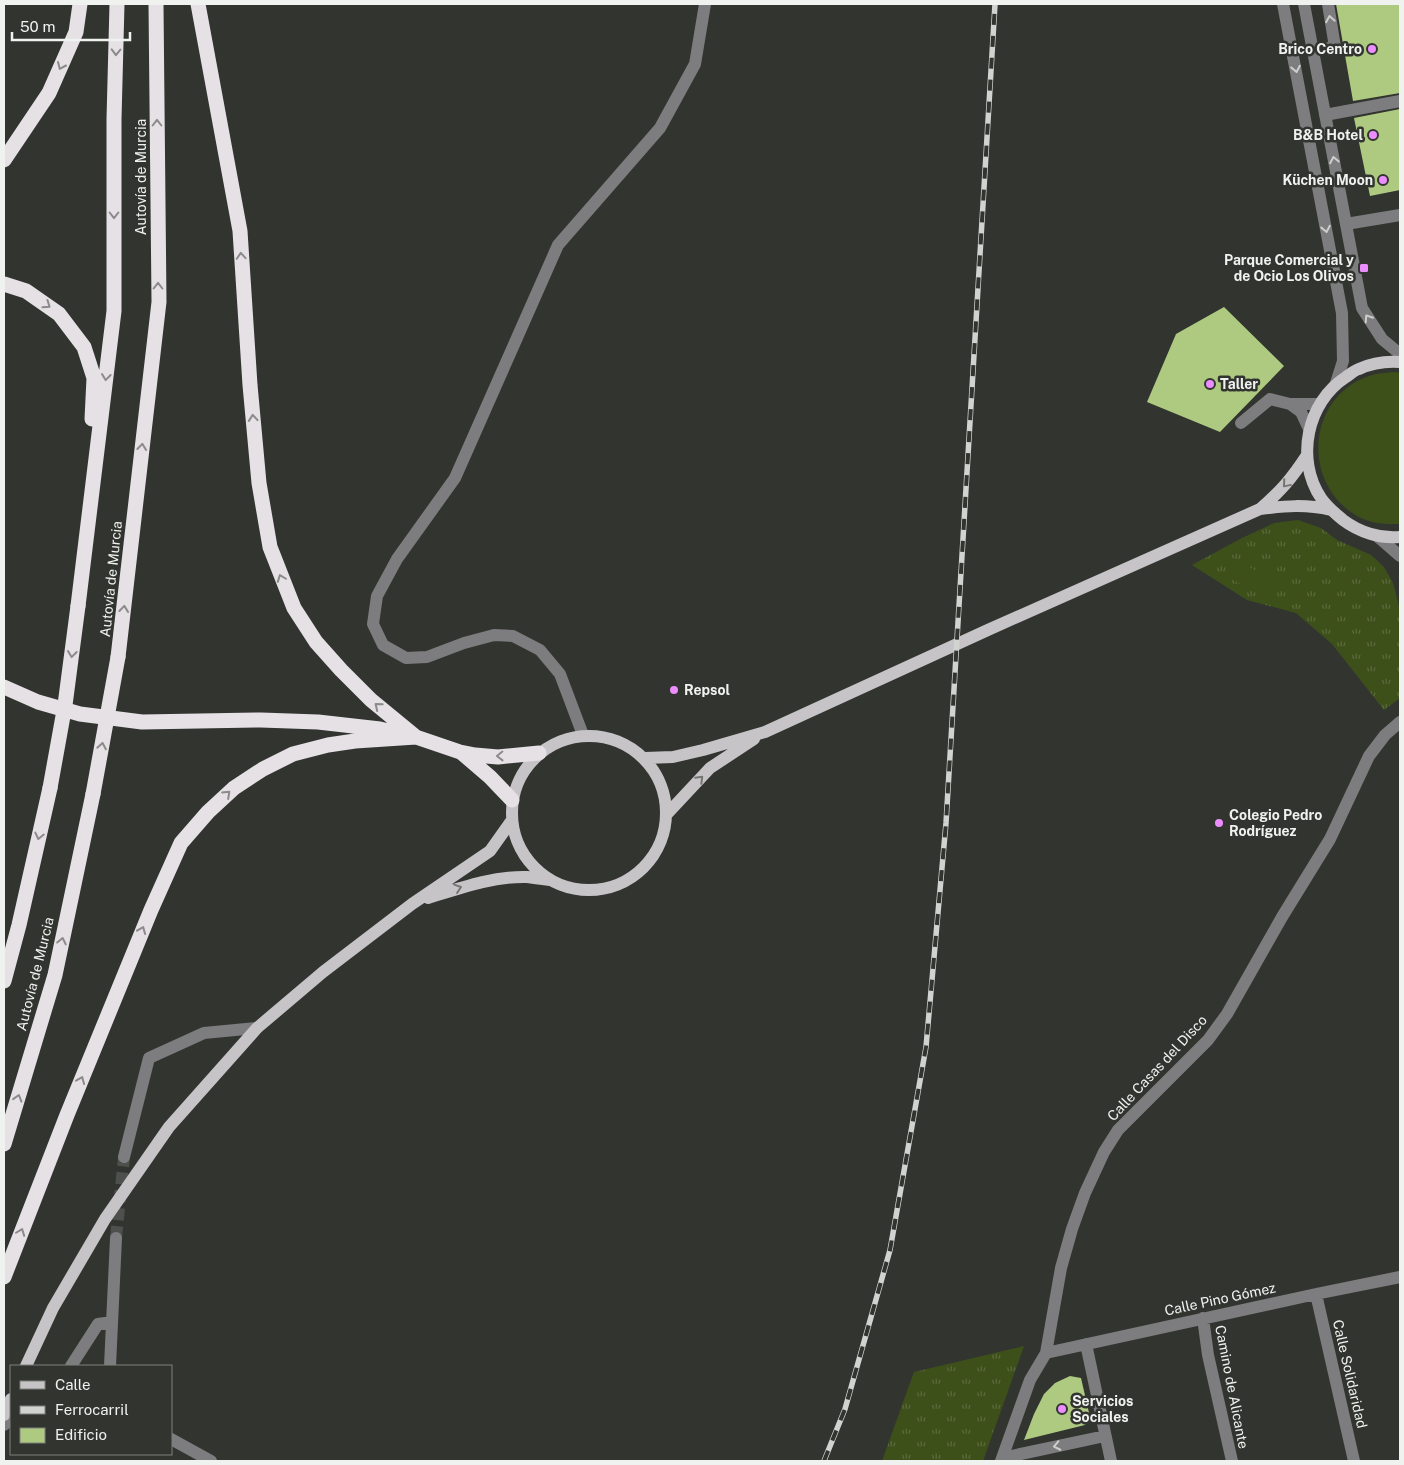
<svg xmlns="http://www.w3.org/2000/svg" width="1404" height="1465" viewBox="0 0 1404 1465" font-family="'Public Sans',sans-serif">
  <defs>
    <pattern id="grass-tufts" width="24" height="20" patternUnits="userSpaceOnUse" patternTransform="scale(1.25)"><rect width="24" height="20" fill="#3e501a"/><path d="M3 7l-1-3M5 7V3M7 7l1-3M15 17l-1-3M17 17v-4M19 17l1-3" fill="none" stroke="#5a6a3c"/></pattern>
  </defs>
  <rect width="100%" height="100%" fill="#323430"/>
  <path fill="url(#grass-tufts)" d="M1298,520l23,8 16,12 34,15 13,12 9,16 7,27v88l-16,12 -52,-66 -36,-31 -49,-13 -55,-35 48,-26 34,-16z
    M1024,1346l-41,115h-101l32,-89z"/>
  <path fill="#3e501a" d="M1395,372l5,1v151c-14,0 -28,0 -41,-7 -59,-32 -53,-122 13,-142 7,-2 15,-2 23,-3z
    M1233,558l43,24 -12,15 -41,-23z"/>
  <path fill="#aeca81" d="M1336,4h64v89l-47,8z
    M1400,109v81l-30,6 -16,-78z
    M1224,307l60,59 -64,66 -73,-30 29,-68z
    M1070,1376l11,2 9,39 -5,8 -61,15 10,-26 10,-20 11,-11z"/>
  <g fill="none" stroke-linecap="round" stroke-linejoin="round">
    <path stroke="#4e504d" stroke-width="12" stroke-dasharray="12 6" stroke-linecap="butt" d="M116,1238l8,-81"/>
    <path stroke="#7d7c7e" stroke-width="12" d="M1283,4l59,309 1,48 -7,22
      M1304,4l58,304 20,31 18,15
      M1313,51l22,-4 -7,-43
      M1325,115l75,-14
      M1346,224l54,-9
      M1290,404l11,8 8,17
      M1241,423l29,-24 20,5h29
      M1377,536l23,20
      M583,735l-23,-61 -20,-24 -27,-14 -19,-1 -30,8 -37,14 -21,1 -23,-13 -10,-21 4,-28 20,-37 58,-81 103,-233 102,-117 35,-64 10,-60
      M124,1157l25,-99 55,-25 53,-5
      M1316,1294l38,167
      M1203,1318l5,37 24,106
      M1086,1344l25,117
      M1046,1353l270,-59 84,-17
      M71,1366l27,-42 14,-2
      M110,1366l6,-128
      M4,1425l7,-6
      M171,1439l40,22
      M1002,1458l103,-22
      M1001,1461l29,-81 16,-27 15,-85 11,-39 13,-36 19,-41 14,-22 90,-90 19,-26 55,-97 48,-78 39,-83 16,-21 15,-13"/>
    <path stroke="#c7c4c8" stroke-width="12" d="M1400,362c-14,-1 -28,1 -41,7 -4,1 -9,5 -13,8 -39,25 -51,82 -25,121 6,9 14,15 22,22 16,12 37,19 57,17
      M1260,509c25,-3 46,-5 71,1
      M512 813a77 77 0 1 1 154 0a77 77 0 1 1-154 0Z
      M645,758l28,-1 30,-7 62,-18 225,-103 270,-120c21,-18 32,-31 47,-54
      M667,814l43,-46 44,-29
      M428,898c32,-10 65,-22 99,-21 7,1 15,2 23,3
      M26,1366l27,-58 52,-89 64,-92 88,-99 66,-56 89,-68 78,-53 22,-31
      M4,1415l7,-16"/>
    <path stroke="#e5e1e5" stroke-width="15" d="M198,4l42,227 10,154 9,98 11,64 24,61 22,34 25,28 30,30 45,37
      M4,160l45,-67 27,-61 4,-28
      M4,284l22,7 33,23 25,33 10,31 -2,41
      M78,606l36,-295v-192l3,-115
      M118,657l41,-355 -3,-298
      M4,687l34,15 42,12 62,8 119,-2 57,2 62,7 36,8 44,15 15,3 23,2 41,-4
      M462,753l28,24 22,23
      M4,981l15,-56 31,-137
      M4,1144l51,-169 38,-181
      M4,1277l63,-162 84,-205 30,-67 27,-31 26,-24 29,-19 30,-15 35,-9 27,-4 61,-4"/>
    <defs>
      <path id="rail" d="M824,1461l21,-52 45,-159 36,-203 20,-224 49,-819"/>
    </defs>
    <use href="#rail" stroke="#d1d3d0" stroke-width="5.5"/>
    <use href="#rail" stroke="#323430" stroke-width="4" stroke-dasharray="11" stroke-linecap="butt"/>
    <path stroke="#e5e1e5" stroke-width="15" d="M50,788l15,-83 13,-99
      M93,794l25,-137"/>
  </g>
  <defs><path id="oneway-chevron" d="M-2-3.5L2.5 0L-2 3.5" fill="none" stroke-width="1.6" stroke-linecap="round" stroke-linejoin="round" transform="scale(1.25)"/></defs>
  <g stroke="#cecfcd">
    <use href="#oneway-chevron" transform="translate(1330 19) rotate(-100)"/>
    <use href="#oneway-chevron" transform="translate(1296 69) rotate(79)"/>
    <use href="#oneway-chevron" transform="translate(1334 160) rotate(-101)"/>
    <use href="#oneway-chevron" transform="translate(1326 229) rotate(79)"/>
    <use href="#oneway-chevron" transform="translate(1368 318) rotate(-123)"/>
    <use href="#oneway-chevron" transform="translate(1057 1446) rotate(168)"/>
  </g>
  <g stroke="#8c8a8a">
    <use href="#oneway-chevron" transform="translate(116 52) rotate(91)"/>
    <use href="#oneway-chevron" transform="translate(61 66) rotate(114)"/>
    <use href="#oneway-chevron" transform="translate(157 123) rotate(-90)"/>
    <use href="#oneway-chevron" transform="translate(114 215) rotate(90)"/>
    <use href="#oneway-chevron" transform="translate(241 256) rotate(-94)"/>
    <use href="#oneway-chevron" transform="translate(158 286) rotate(-90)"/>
    <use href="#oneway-chevron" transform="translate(47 305) rotate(35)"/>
    <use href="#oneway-chevron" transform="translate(106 377) rotate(97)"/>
    <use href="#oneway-chevron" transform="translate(253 418) rotate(-95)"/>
    <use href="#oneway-chevron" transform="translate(142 447) rotate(-84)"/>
    <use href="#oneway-chevron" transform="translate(281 578) rotate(-111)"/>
    <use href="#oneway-chevron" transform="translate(124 609) rotate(-84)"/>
    <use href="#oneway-chevron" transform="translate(72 654) rotate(97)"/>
    <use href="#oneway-chevron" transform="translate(378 706) rotate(-141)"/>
    <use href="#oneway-chevron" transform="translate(102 746) rotate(-80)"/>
    <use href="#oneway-chevron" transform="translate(500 756) rotate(179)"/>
    <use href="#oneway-chevron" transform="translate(227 794) rotate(-43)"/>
    <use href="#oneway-chevron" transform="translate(39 836) rotate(103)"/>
    <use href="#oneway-chevron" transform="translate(142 930) rotate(-68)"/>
    <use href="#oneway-chevron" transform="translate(62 941) rotate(-78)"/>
    <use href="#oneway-chevron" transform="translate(81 1080) rotate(-68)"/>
    <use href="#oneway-chevron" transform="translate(18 1098) rotate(-73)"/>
    <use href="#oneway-chevron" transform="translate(21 1232) rotate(-69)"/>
  </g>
  <g stroke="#757574">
    <use href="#oneway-chevron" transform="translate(1286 484) rotate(130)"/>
    <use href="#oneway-chevron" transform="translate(700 779) rotate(-45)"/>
    <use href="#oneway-chevron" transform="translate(458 888) rotate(-19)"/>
  </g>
  <g fill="#eb8dfc" stroke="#323430" stroke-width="2">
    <circle cx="1372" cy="49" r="5"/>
    <circle cx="1373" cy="135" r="5"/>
    <circle cx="1383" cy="180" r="5"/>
    <rect x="1359" y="263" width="10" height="10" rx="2.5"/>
    <circle cx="1210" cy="384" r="5"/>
    <circle cx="674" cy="690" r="5"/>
    <circle cx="1219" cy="823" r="5"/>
    <circle cx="1062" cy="1409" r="5"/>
  </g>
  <g text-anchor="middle" stroke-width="5" stroke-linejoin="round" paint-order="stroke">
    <g font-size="14" font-weight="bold" fill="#f0f2ef" stroke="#323430" text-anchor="end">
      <text x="1362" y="54">Brico Centro</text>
      <text x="1363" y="140">B&amp;B Hotel</text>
      <text x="1373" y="185">Küchen Moon</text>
      <text x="1354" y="265">Parque Comercial y<tspan x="1354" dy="16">de Ocio Los Olivos</tspan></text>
      <text x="1220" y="389" text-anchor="start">Taller</text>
      <text x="684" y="695" text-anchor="start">Repsol</text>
      <text x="1229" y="820" text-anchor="start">Colegio Pedro<tspan x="1229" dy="16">Rodríguez</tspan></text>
      <text x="1072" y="1406" text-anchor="start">Servicios<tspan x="1072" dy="16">Sociales</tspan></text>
    </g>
    <g font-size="14" fill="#f0f2ef" stroke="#323430">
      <text transform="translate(141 177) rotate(-90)" y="5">Autovía de Murcia</text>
      <text transform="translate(111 579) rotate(-84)" y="5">Autovía de Murcia</text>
      <text transform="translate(35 974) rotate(-76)" y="5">Autovía de Murcia</text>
      <text transform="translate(1157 1068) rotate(-47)" y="5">Calle Casas del Disco</text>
      <text transform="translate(1220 1299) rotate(-12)" y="5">Calle Pino Gómez</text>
      <text transform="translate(1350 1374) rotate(77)" y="5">Calle Solidaridad</text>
      <text transform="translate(1232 1387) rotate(79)" y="5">Camino de Alicante</text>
    </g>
  </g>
  <rect width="1404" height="1465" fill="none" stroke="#f0f2ef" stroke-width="10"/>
  <rect x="10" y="1365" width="162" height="90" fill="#323430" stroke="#7e807c"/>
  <rect x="20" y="1381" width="25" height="8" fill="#c7c4c8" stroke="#7e807c"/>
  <text x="55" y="1390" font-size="15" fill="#f0f2ef">Calle</text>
  <rect x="20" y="1406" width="25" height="8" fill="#d1d3d0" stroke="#7e807c"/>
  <text x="55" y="1415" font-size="15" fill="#f0f2ef">Ferrocarril</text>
  <rect x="20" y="1428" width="25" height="15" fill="#aeca81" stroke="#7e807c"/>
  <text x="55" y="1440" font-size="15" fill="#f0f2ef">Edificio</text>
  <path d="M12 32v8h118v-8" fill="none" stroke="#f0f2ef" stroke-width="2.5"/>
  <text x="20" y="32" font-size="15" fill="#f0f2ef" stroke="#323430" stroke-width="4" paint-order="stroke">50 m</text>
</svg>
